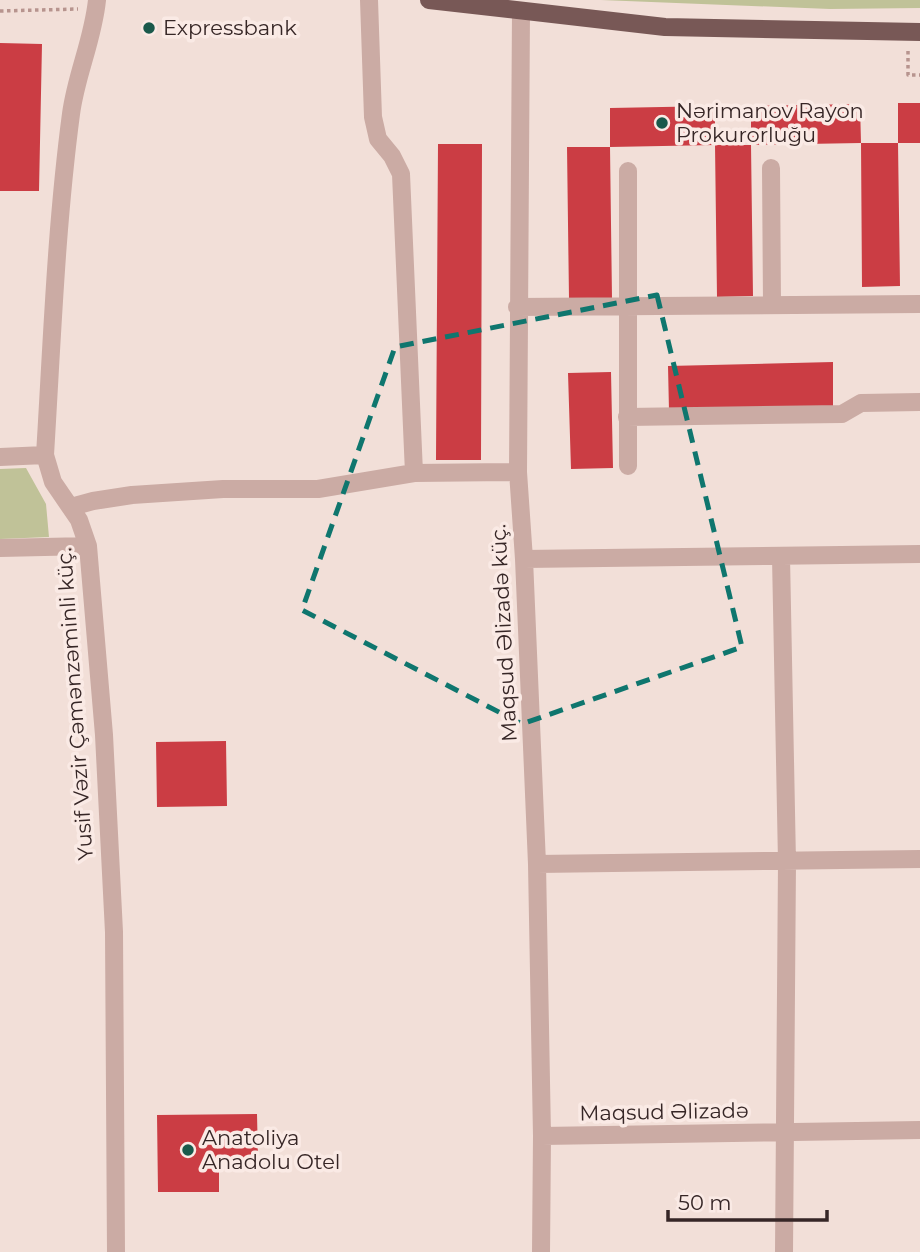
<svg xmlns="http://www.w3.org/2000/svg" width="920" height="1252" viewBox="0 0 920 1252" font-family="Montserrat,sans-serif">
  <rect width="100%" height="100%" fill="#f2dfd8"/>
  <path fill="#c0c298" d="M601,0h319v8l-90,1z
    M26,468l20,36 3,33 -49,2v-70z"/>
  <path fill="#cb3d44" d="M0,43l42,1 -3,147h-39z
    M898,103h22v40h-22z
    M860,104l1,39 -110,2v-39z
    M715,106v39l-105,2 2,152h-43l-2,-152h43v-39z
    M861,143h37l2,143 -38,1z
    M438,144h44l-1,316h-45z
    M715,145h36l2,151 -36,1z
    M833,362v45l-164,4 -1,-45z
    M611,372l2,96 -42,1 -3,-96z
    M226,741l1,65 -70,1 -1,-65z
    M257,1114l1,45 -39,1v32h-61l-1,-77z"/>
  <g fill="none" stroke-linecap="round" stroke-linejoin="round">
    <path stroke="#b7948e" stroke-width="3.5" stroke-dasharray="3.5 3.5" stroke-linecap="butt" d="M0,11l78,-2
      M908,51v24h12"/>
    <path stroke="#cbaba4" stroke-width="18" d="M97,0c-4,40 -21,75 -26,114 -15,113 -19,228 -26,341l8,27 26,38 9,26 16,189 10,197 2,320
      M369,0l4,117 5,22 14,17 9,18 13,299
      M521,11l-3,461 6,87 13,305 5,272 -1,116
      M771,168l1,137
      M628,171v295
      M517,307l403,-3
      M627,417l215,-3 19,-11 59,-1
      M0,457l45,-2
      M71,507l22,-6 39,-6 91,-6h95l96,-16 104,-1
      M0,548l88,-2
      M781,557l6,305 -3,390
      M524,559l396,-5
      M537,864l383,-5
      M542,1136l378,-6"/>
    <path stroke="#785856" stroke-width="18" d="M429,0l236,27 255,5"/>
  </g>
  <path fill="none" stroke="#0f766e" stroke-width="5" stroke-dasharray="14 9" stroke-linejoin="round" d="M657,295l85,352 -220,77 -220,-114 93,-263z"/>
  <g fill="#1a594b" stroke="#faeae5" stroke-width="2.5">
    <circle cx="149" cy="28" r="7"/>
    <circle cx="662" cy="123" r="7"/>
    <circle cx="188" cy="1150" r="7"/>
  </g>
  <g text-anchor="middle" stroke-width="7" stroke-linejoin="round" paint-order="stroke">
    <g font-size="21" fill="#362626" stroke="#faeae5" text-anchor="start">
      <text x="163" y="35">Expressbank</text>
      <text x="676" y="118">Nərimanov Rayon<tspan x="676" dy="24">Prokurorluğu</tspan></text>
      <text x="202" y="1145">Anatoliya<tspan x="202" dy="24">Anadolu Otel</tspan></text>
    </g>
    <g font-size="21" fill="#362626" stroke="#faeae5">
      <text transform="translate(504 633) rotate(-93)" y="7">Maqsud Əlizadə küç.</text>
      <text transform="translate(75 704) rotate(-94)" y="7">Yusif Vəzir Çəmənzəminli küç.</text>
      <text transform="translate(664 1112) rotate(-1)" y="7">Maqsud Əlizadə</text>
    </g>
  </g>
  <path d="M668 1210v10h159v-10" fill="none" stroke="#362626" stroke-width="3.5"/>
  <text x="678" y="1210" font-size="21" fill="#362626" stroke="#faeae5" stroke-width="5" paint-order="stroke">50 m</text>
</svg>
